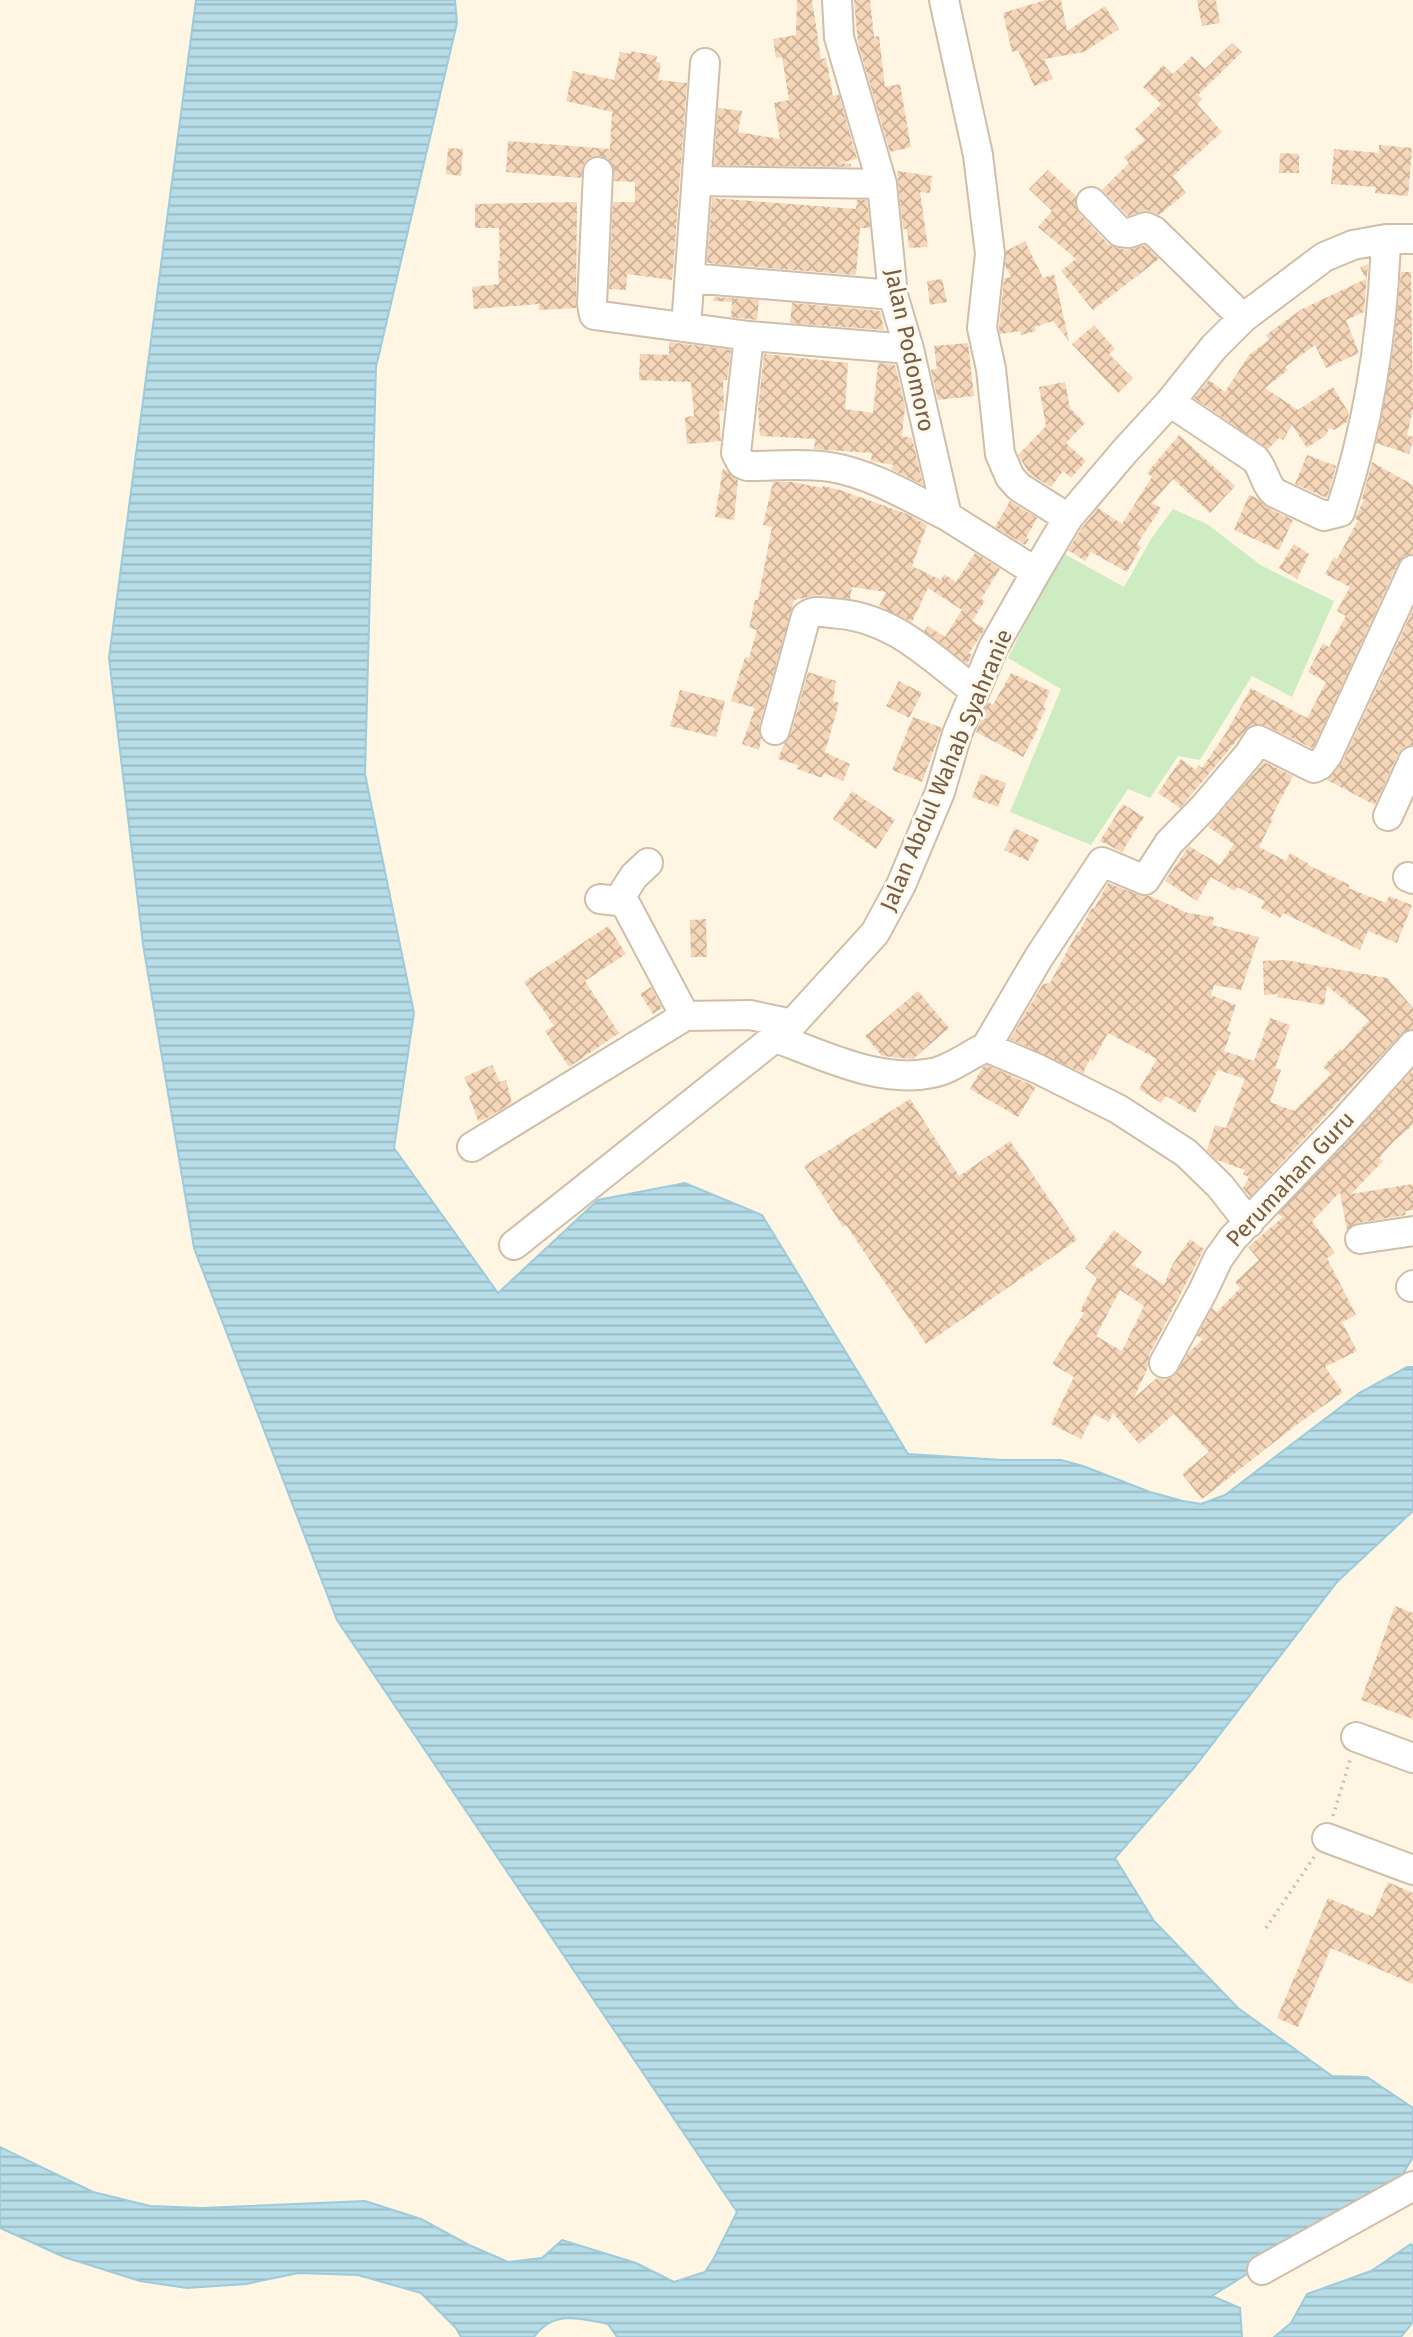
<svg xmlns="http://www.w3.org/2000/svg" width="1413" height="2337" viewBox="0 0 1413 2337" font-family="'Fira Sans',sans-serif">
  <defs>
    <pattern id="water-rules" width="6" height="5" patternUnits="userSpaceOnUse" patternTransform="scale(1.75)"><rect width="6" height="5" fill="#b6dde8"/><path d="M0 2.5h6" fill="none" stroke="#99b6be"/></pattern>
    <pattern id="building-cross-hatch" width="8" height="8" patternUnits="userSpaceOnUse" patternTransform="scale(1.75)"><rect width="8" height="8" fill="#f5d6b9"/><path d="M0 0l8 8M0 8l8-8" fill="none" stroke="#cbb198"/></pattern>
  </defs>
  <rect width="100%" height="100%" fill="#fef6e3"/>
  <path fill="#ceecc1" d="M1173,509l34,15 55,42 72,35 -42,96 -40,-21 -52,84 -22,-4 -28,42 -22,-9 -37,56 -81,-33 51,-123 -53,-31 53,-106 63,35 27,-48z"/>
  <path fill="url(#water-rules)" stroke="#9ccbdb" stroke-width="2" d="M196,0h259l2,23 -81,344 -11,407 49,239 -20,135 104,145 100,-93 87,-17 77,32 146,239 94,6h59l22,6 67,26 33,9 18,3 24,-9 134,-102 48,-26h6v144l-76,71 -144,187 -78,89 39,63 84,87 94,68 35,1 46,31v49l-12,20 -189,119 28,12 2,29h-625l-9,-13c-29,-6 -54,-14 -74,13h-73l-5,-9 -35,-35 -63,-18 -60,-2 -52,11 -59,4 -47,-7 -76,-24 -64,-29v-81l93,45 57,14 52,2 163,-7 56,18 48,26 39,17 34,-4 20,-18 74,23 38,19 31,-10 9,-14 23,-46 -400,-592 -143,-372 -51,-304 -34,-286z
    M1411,2244l2,3v75l-12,15h-127l17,-14 16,-29 64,-23z"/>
  <path fill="url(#building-cross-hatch)" fill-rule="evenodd" d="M797,0h15l9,59 5,-1 7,38 6,-1 18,64 -18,4 12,1v3l-137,-2 4,-57 24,3 -4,21 42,7 -6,-36 15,-3 -7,-43 -6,1 -3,-19 23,-4z
    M854,0h16l4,37 5,-1 6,51 15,-3 11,63 -21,5 -32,-109z
    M1046,0h15l6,31 38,-25 14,23 -35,23 -40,7 9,20 -19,7 -16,-36 -6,2 -9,-39z
    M1197,0h19l4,23 -18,3z
    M1232,43l10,9 -44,43 4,4 -5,5 25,28 -49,44 13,17 -27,22 -12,-5 -19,6 -26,-26 27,-27 -5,-6 21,-17 -10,-11 26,-25 -18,-17 20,-22 10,9 19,-18 13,13z
    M631,51l26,5 -1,6 5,1 -3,17 29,3 -14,187 -1,10 -45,-6 -1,16 -17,-1 4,-87h22v-20l-21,-1 -2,-17 -5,-6 -8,-2 -8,1 -7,6 -3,15 -75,-6 2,-31 102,8 2,-37 -46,-11 7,-30 41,9 6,-28 11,2z
    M1379,145l33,3 -4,48 -33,-3 1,-6 -45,-3 3,-35 45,4z
    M448,148l15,1 -2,27 -15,-2z
    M1280,153l19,1v19h-20z
    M1048,170l28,26 -1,9 4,8 29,31 9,4 10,2 18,-5 14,14 -66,51 -32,-39 15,-12 -38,-32 14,-16 -23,-22z
    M897,171l35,5 -2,17 -10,-1 8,55 -19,1 -2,-19h-4z
    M712,198l144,11 1,-9h10l3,28h-10l-4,47 -149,-12z
    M577,202l-1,106 -37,2v-6l-65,5 -2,-22 27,-3 -1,-23h2l-1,-33h-24v-24z
    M1025,241l18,37 11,-4 15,67 -16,-20 -18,6 1,4 -15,4 -1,-4 -20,3 -1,-7 5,-48 7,-2 -6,-11 1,-15z
    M1368,264l-4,48 -18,8 13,33 -33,15 -11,-23 -30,22 3,3 -23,18 33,22 35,-23 16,26 -2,9 -13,8 -5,-2 -3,7 -19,13 -15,-23 -9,15 -4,-2 -11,11 -74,-51 15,-18 16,12 24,-37 20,-15 -3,-5 36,-26 64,-30 -6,-12z
    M1401,272h10l2,137 -6,26 6,2v4l-4,13 -33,-11 18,-98z
    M942,279l5,23 -17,3 -3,-24z
    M714,297l45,3 -2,20 -26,-3 1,-15 -19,-1z
    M792,303l88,8 4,19 -94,-7z
    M1094,325l21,24 -6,5 24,24 -15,15 -46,-49z
    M669,342l62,8 -4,30h-4l1,30 -5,1 2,30 -34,3 -2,-27 9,-1 -3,-34 -52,-2 1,-26 29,1z
    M968,343l6,53 -36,4 -7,-30 6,-1 -3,-23z
    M764,354l84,9 -3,46 28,4 5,-50 17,2 10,41 -3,30 10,2 11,47 -32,-16 3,-4 -23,-4 1,-8 -58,-4 1,-10 -55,-3 -2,-27z
    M1065,382l5,26 15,15 -19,20 20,18 -15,17 -8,-7 -12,16 -21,-13 -12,-19 28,-29 -7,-39z
    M1179,435l56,51 -25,27 -37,-34 -21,24 9,5 -24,36 4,3 -14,25 -36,-20 -6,9 -17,-11 14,-22 16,-20 24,16 30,-47 -5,-4z
    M1307,455l29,11 -9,32 -32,-14z
    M1372,462l41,23v69l-9,2 -6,7 -84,183 -2,2 -47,-23h-15l-70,83 -22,-15 23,-34 15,11 2,-5 4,3 24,-35 25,-45 56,30 19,-36 -18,-10 15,-29 6,4 17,-31 -9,-5 13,-24 -25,-13 9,-17 3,2 21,-39 -3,-1 9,-20h-2z
    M723,468l15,12 -4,40 -19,-3z
    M773,482h20l29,6 1,-2 17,4 67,24 20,11 -15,41 29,14 3,-6 12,8 19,-29 25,16 -19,30 4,2 -13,20 13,8 -16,24 3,2 -5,9 -43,-33 4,-5 17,11 17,-27 -34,-22 -16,34 -33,-16 7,-14 -34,-5 -2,12 -32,-4 -24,5 -35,126 2,13 -2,11 -17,-6 13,-36 -24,-7 14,-44 4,1 8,-28 -8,-2 6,-28h3l14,-73 -9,-2z
    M1249,495l8,3 11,10 25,12 -14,30 -45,-20z
    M1010,501l27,17 -11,20 3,1 -4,6 -30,-18z
    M1294,544l15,10 -12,25 -18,-11z
    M1413,610v135l-9,2 -6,7 -23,51 -48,-25 16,-19z
    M808,672l28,9 -3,20 6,2 -14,49 25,12 -7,17 -19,-8 -2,5 -25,-9 1,-4 -20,-6 6,-15 7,-10z
    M1011,673l39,18 -7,16 3,2 -10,19 2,1 -15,28 -47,-25 12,-30 5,3z
    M899,681l23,12 -13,25 -23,-12z
    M680,690l45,11 -9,36 -46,-11z
    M913,717l29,11 -20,54 -30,-12z
    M1264,762l29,14 -22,42 2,1 -14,28 27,14 4,-8 19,11 -1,1 42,20 -2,3 38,15 3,-7 23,9 -15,38 -29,-12 -8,19 -77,-37 -3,5 -19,-10 4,-7 -28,-14 -2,4 -24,-14 -14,24 -32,-20 24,-35 31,19 14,-21 -26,-17z
    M981,774l25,9 -8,24 -26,-10z
    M852,791l43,29 -19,29 -43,-30z
    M1123,804l21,13 -22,35 -22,-11z
    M1015,828l24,12 -11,21 -24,-11z
    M1108,883l31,12 11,1 38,17 26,4 -2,8 47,12 -18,53 -27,-5 -3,10 25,10 -9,26 4,1 -7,19 30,10 16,-43 20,7 -15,43 6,2 -11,32 24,9 37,-37 -8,-7 17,-18 2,2 27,-31 -42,-34 -3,19 -47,-8 1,-3 -14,1 -1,-34 22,-1 102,18 26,30v21l-12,5 -151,163 -7,-9 6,-11 -6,-3 2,-4 -28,-10 -10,-10 8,-25 11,3 19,-49 -27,-9 -23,43 -29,-17 -5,7 -22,-14 18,-30 -49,-26 -15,28 -3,-2 -7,14 -73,-34 33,-55 7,-1 28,-52 1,1 13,-24 2,1z
    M706,919l1,38h-16l-1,-37z
    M608,926l18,28 -41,27 34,52 -50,34 -24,-36 9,-5 -30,-44z
    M651,987l11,21 -9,6 -13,-20z
    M918,991l31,37 -36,31 -31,-3 -17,-20z
    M492,1065l8,17 6,-2 6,23 -27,16 -7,2 -9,-25 3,-2 -8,-17z
    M987,1065l49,22 -18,30 -48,-28 13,-22z
    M1413,1070v55l-19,16 -15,17 4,3 -32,33 62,-10v26l-8,1 1,4 -49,8 -10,7 -7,-38 -28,29 23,32 -8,5 29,57 -14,7 15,29 -32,16 18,25 -48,34 -93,73 -20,-25 27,-22 -35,-38 -35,30 -26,-31 -4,9 -15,-8 -13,25 -30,-15 23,-47 -22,-13 32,-51 -4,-2 17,-33 -12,-10 29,-38 28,22 -10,12 32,21 8,-20 18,-26 14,10 -55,106 -1,12 -14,31 23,-20 8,2 7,-3 6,-6 10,-18 15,-14 -6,-3 15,-28 5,4 23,-24 -5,-6 24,-22 -11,-13 35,-30 -5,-3zM1120,1290l24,16 -22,45 -26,-15z
    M910,1099l49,77 51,-35 67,99 -151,104 -80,-119 -3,2 -39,-61z
    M1395,1606l18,7v106l-52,-19z
    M1388,1882l25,11v91l-82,-36 -33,79 -21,-9 51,-120 45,19z"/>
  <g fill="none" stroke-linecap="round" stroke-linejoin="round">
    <defs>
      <path id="minor" d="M837,0l2,37 43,147 11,111 16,54 38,167 89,56
        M944,0l34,155 12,99 -8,74 9,41 9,85 10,23 9,10 49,31
        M598,172l-6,132 2,11 155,21 160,13
        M697,181l185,3
        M1091,202l29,30 9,1 17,-6 8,4 89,87
        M690,278l203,17
        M686,327l19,-264
        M749,336l-13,117 6,11 5,2c27,0 56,-3 83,1 42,7 79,30 117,49
        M1170,402l85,57c9,10 10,26 20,34l49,23 16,-4c29,-88 43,-181 46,-273
        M775,730l31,-114c8,-6 16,-4 25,-3 62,3 98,43 144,78
        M1388,816l25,-55
        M1408,877l5,2
        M600,899l18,2 8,4 59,111
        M618,901l16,-25 14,-13
        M776,1038c47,17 104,46 156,35 18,-3 37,-18 54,-26l52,22 80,40 68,44 34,33 29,37
        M986,1047l53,-90 63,-95 43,18 24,-37 35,-36 45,-53 9,-14 56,28 6,-3 8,-11 85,-184
        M472,1147l213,-131 65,-1 42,9
        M1360,1239l53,-8
        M514,1245l278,-221 83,-91 26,-48 39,-93 17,-58 36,-86 43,-76 32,-54 57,-67 45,-49 44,-55 29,-29 81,-61 29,-12 33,-6h27
        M1411,1287l2,-2
        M1164,1363l39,-72 15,-32 15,-21 109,-114 71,-79
        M1356,1737l57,21
        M1327,1838l86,32
        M1262,2270l151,-84"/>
    </defs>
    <use href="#minor" stroke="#d0bea9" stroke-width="32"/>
    <path stroke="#daba9c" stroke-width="3.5" stroke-dasharray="2 5" stroke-linecap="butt" d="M1333,1816l17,-56
      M1266,1928l48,-71"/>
    <use href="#minor" stroke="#fff" stroke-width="28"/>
  </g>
  <g text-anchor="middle" stroke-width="6" stroke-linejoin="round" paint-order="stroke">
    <g font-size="23" fill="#775d47" stroke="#fff9eb">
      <text transform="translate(910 350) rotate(78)" y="8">Jalan Podomoro</text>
      <text transform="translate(946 770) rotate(-67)" y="8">Jalan Abdul Wahab Syahranie</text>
      <text transform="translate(1290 1179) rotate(-47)" y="8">Perumahan Guru</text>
    </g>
  </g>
</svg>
